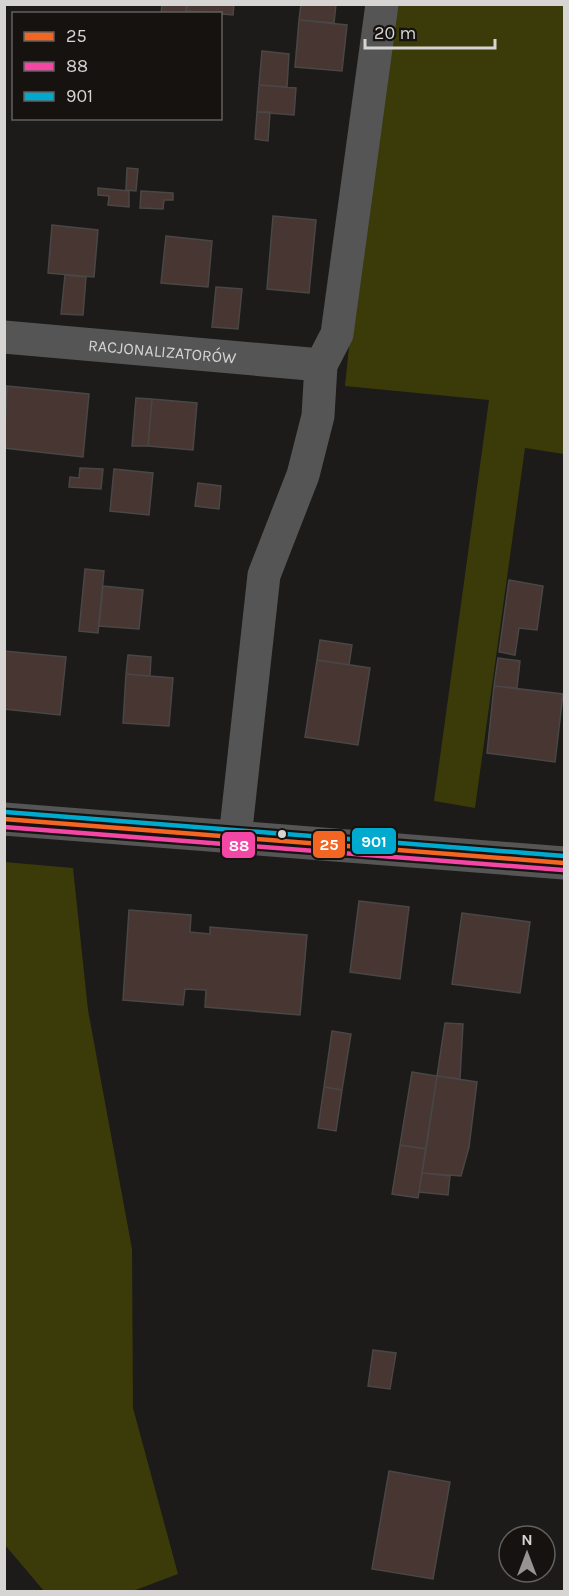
<svg xmlns="http://www.w3.org/2000/svg" width="569" height="1596" viewBox="0 0 569 1596" font-family="Karla,sans-serif">
  <rect width="100%" height="100%" fill="#1d1b19"/>
  <path fill="#3a3b09" d="M384,5h180v449l-39,-6 -50,360 -41,-7 55,-401 -144,-14z
    M4,862l69,6 15,142 44,239 1,159 45,166 -45,17h-89l-39,-46z"/>
  <path fill="#483632" stroke="#494746" stroke-width="1.5" d="M162,4h25l-1,10h-25z
    M187,4h47l-1,11 -47,-4z
    M301,4h35l-2,19 -35,-3z
    M299,20l48,5 -5,46 -47,-4z
    M262,51l27,3 -2,33 -28,-2z
    M259,85l37,3 -2,27 -37,-3z
    M257,112h13l-2,29 -13,-2z
    M127,168l11,1 -2,22 -10,-1z
    M98,188l31,3v16l-21,-2 1,-9 -11,-1z
    M141,191l32,2v7h-9l-1,9 -23,-1z
    M273,216l43,4 -7,73 -42,-4z
    M52,225l46,5 -4,47 -46,-4z
    M166,236l46,5 -4,46 -47,-4z
    M65,275l21,2 -3,38 -22,-1z
    M216,287l26,2 -4,40 -26,-2z
    M4,386h3l-3,28z
    M7,386l82,8 -6,63 -79,-9z
    M136,398l16,1 -4,47h-16z
    M152,399l45,4 -4,47 -45,-4z
    M80,468l23,1 -2,20 -32,-2 1,-10 9,1z
    M114,469l39,4 -4,42 -39,-4z
    M198,483l23,3 -2,23 -24,-3z
    M85,569l19,2 -6,62 -19,-2z
    M509,580l34,6 -6,44 -18,-2 -4,27 -16,-3z
    M103,586l40,4 -4,39 -40,-3z
    M320,640l32,5 -3,20 -32,-5z
    M4,651l62,6 -6,58 -56,-6z
    M128,655l23,2 -1,19 -24,-2z
    M498,658l22,3 -3,27 -23,-2z
    M317,660l53,8 -12,77 -53,-8z
    M126,674l47,4 -4,48 -46,-3z
    M494,686l69,8 -8,68 -68,-9z
    M359,901l50,6 -9,72 -50,-7z
    M129,910l62,5 -1,17 20,2v-7l97,8 -7,80 -95,-8 1,-17 -21,-1 -2,16 -60,-5z
    M462,913l68,9 -10,71 -68,-9z
    M445,1023l18,1 -3,55 -23,-3z
    M332,1031l19,3 -9,56 -18,-3z
    M412,1072l25,4 -11,73 -26,-4z
    M437,1076l40,6 -8,65 -8,29 -39,-3z
    M324,1087l18,3 -6,41 -18,-3z
    M400,1145l26,4 -8,49 -26,-4z
    M422,1173l28,3 -2,19 -29,-3z
    M373,1350l23,3 -6,36 -22,-3z
    M389,1471l61,11 -17,97 -61,-10z"/>
  <g fill="none" stroke-linecap="round" stroke-linejoin="round">
    <g stroke="#545554" stroke-width="33">
      <path id="s1" d="M4,337l317,28"/>
      <path d="M4,819l560,44"/>
      <path d="M235,838l29,-263 39,-100 15,-59 3,-51 16,-31 45,-330"/>
    </g>
    <defs>
      <path id="bus-1" d="M4,819l560,44"/>
      <path id="bus-2" d="M4,827l559,43"/>
      <path id="bus-3" d="M5,812l559,44"/>
    </defs>
    <use href="#bus-1" stroke="#151210" stroke-width="9"/>
    <use href="#bus-2" stroke="#151210" stroke-width="9"/>
    <use href="#bus-3" stroke="#151210" stroke-width="9"/>
    <use href="#bus-1" stroke="#f26522" stroke-width="4.5"/>
    <use href="#bus-2" stroke="#f346a5" stroke-width="4.5"/>
    <use href="#bus-3" stroke="#00a9ce" stroke-width="4.5"/>
  </g>
  <circle fill="#d6d5d3" stroke="#151210" stroke-width="2" cx="282" cy="834" r="5"/>
  <g text-anchor="middle" stroke-width="6" stroke-linejoin="round" paint-order="stroke">
    <g font-size="16" fill="#d6d5d3" stroke="#151210">
      <text dy="6" stroke="none"><textPath href="#s1" startOffset="159">RACJONALIZATORÓW</textPath></text>
    </g>
  </g>
  <g stroke="#151210" stroke-width="2">
    <rect x="351" y="827" width="46" height="28" rx="6" fill="#00a9ce"/>
    <rect x="312" y="830" width="34" height="29" rx="6" fill="#f26522"/>
    <rect x="221" y="831" width="35" height="28" rx="6" fill="#f346a5"/>
  </g>
  <g font-size="16" text-anchor="middle" font-weight="bold" fill="#fff">
    <text x="374" y="847">901</text>
    <text x="329" y="850">25</text>
    <text x="239" y="851">88</text>
  </g>
  <rect width="569" height="1596" fill="none" stroke="#d6d5d3" stroke-width="12"/>
  <rect x="12" y="12" width="210" height="108" fill="#151210" stroke="#62605e" stroke-width="1.5"/>
  <rect x="24" y="32" width="30" height="9" fill="#f26522" stroke="#62605e" stroke-width="1.5"/>
  <text x="66" y="42" font-size="18" fill="#d6d5d3">25</text>
  <rect x="24" y="62" width="30" height="9" fill="#f346a5" stroke="#62605e" stroke-width="1.5"/>
  <text x="66" y="72" font-size="18" fill="#d6d5d3">88</text>
  <rect x="24" y="92" width="30" height="9" fill="#00a9ce" stroke="#62605e" stroke-width="1.5"/>
  <text x="66" y="102" font-size="18" fill="#d6d5d3">901</text>
  <g transform="translate(527 1554)"><circle r="28" fill="#151210" stroke="#62605e" stroke-width="1.5"/>
  <path d="M0-4.5L10 22L0 15L-10 22Z" fill="#959492"/>
  <text y="-9" font-size="16" font-weight="bold" text-anchor="middle" fill="#d6d5d3">N</text>
  </g>
  <path d="M365 39v9h130v-9" fill="none" stroke="#d6d5d3" stroke-width="3"/>
  <text x="374" y="39" font-size="18" fill="#d6d5d3" stroke="#151210" stroke-width="4.5" paint-order="stroke">20 m</text>
</svg>
